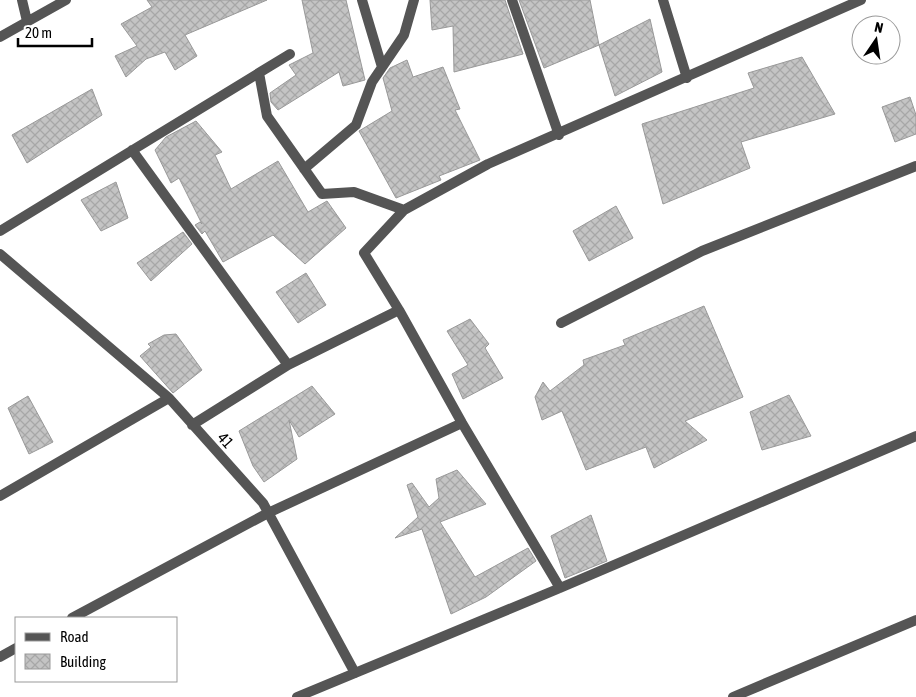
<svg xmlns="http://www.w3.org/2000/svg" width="916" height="697" viewBox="0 0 916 697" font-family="'Asap Condensed',sans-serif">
  <defs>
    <pattern id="building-cross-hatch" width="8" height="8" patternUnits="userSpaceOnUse" patternTransform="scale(1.25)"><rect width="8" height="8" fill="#c4c4c4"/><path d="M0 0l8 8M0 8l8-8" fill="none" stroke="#a7a7a7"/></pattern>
  </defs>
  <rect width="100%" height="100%" fill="#fff"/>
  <path fill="url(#building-cross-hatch)" stroke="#999" d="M147,0h120l-82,35 12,21 -22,14 -10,-18 -19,7 -20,18 -11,-21 22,-10 -16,-22 31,-17z
    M302,0h44l19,80 -22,6 -4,-14 -61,38 -7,-8 -1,-9 26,-18 -7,-10 24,-12z
    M430,0h75l18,54 -69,18 -1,-46 -21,4z
    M519,0h71l9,45 -55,23z
    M650,19l12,53 -47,24 -16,-51z
    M802,57l33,57 -94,28 9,26 -87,36 -21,-80 112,-36 -6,-15z
    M407,60l6,17 30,-10 17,42 -5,1 25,50 -41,16 2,4 -45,18 -37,-67 33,-20 -9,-33 7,-10z
    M92,89l10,26 -75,48 -15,-28z
    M910,97l6,18v19l-21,8 -13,-35z
    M196,121l26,31 -7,3 16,34 47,-28 30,51 19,-11 19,27 -41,36 -32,-29 -50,27 -18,-31 -3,3 -7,-9 5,-3 2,2 -23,-46 -8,5 -16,-33 11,-13z
    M116,182l12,36 -27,13 -20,-31z
    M616,206l17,32 -44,23 -16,-30z
    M183,232l9,12 -41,37 -14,-18z
    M306,273l20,32 -28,18 -22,-31z
    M704,306l39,91 -58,24 22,19 -53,28 -8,-21 -60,23 -24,-59 -20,9 -7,-23 8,-15 7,9 34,-26 -1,-5 42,-15 -2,-5z
    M470,319l19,25 -4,4 18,30 -40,21 -11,-25 16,-9 -21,-34z
    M176,334l26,36 -29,23 -33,-37 11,-9 -3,-3 16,-9z
    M312,386l23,28 -36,23 -10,-17 8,39 -33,23 -11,-16 -14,-35z
    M789,395l22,41 -49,14 -12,-38z
    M28,396l25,46 -24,12 -21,-46z
    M457,470l29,34 -46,18 35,55 53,-29 8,13 -50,36 -35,17 -29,-85 -27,9 23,-21 -11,-32 5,-2 17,24 10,-9 -3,-19z
    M591,515l16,46 -42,17 -14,-42z"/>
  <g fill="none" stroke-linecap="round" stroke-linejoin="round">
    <path stroke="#555" stroke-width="10" d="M22,0l5,21
      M362,0l20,67
      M512,0l47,135
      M663,0l24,78
      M0,37l66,-37
      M259,73l8,43 55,78 32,-2 50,18
      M132,150l156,215 -96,60
      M304,169l52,-44 16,-43 32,-47 10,-35
      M0,231l290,-177
      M0,254l169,144
      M561,323l141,-72 214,-85
      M288,365l111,-55
      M0,496l169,-98 94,105 92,170
      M560,588l-98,-165 -63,-113 -35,-57 40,-43 84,-46 373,-164
      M72,618l196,-105 194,-90
      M0,657l16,-9
      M297,697l263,-109 356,-152
      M733,697l183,-77"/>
  </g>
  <g text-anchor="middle" stroke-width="4.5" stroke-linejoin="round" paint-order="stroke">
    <g font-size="16" fill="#000" stroke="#fff">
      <text transform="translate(226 440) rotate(48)" y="6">41</text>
    </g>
  </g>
  <rect x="15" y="617" width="162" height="65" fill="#ffffff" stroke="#999999"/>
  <rect x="25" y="633" width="25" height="8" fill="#555555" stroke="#999999"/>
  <text x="60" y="642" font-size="15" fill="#000000">Road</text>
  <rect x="25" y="654" width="25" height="15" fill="url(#building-cross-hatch)" stroke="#999999"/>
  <text x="60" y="667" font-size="15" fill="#000000">Building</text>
  <g transform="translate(876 40) rotate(13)"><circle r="24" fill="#ffffff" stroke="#999999"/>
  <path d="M0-4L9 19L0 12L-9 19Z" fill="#000000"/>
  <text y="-8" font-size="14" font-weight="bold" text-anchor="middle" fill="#000000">N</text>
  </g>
  <path d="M18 38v8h74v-8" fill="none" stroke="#000000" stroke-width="2.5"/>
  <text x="25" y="38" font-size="15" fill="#000000" stroke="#ffffff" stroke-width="4" paint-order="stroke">20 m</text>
</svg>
